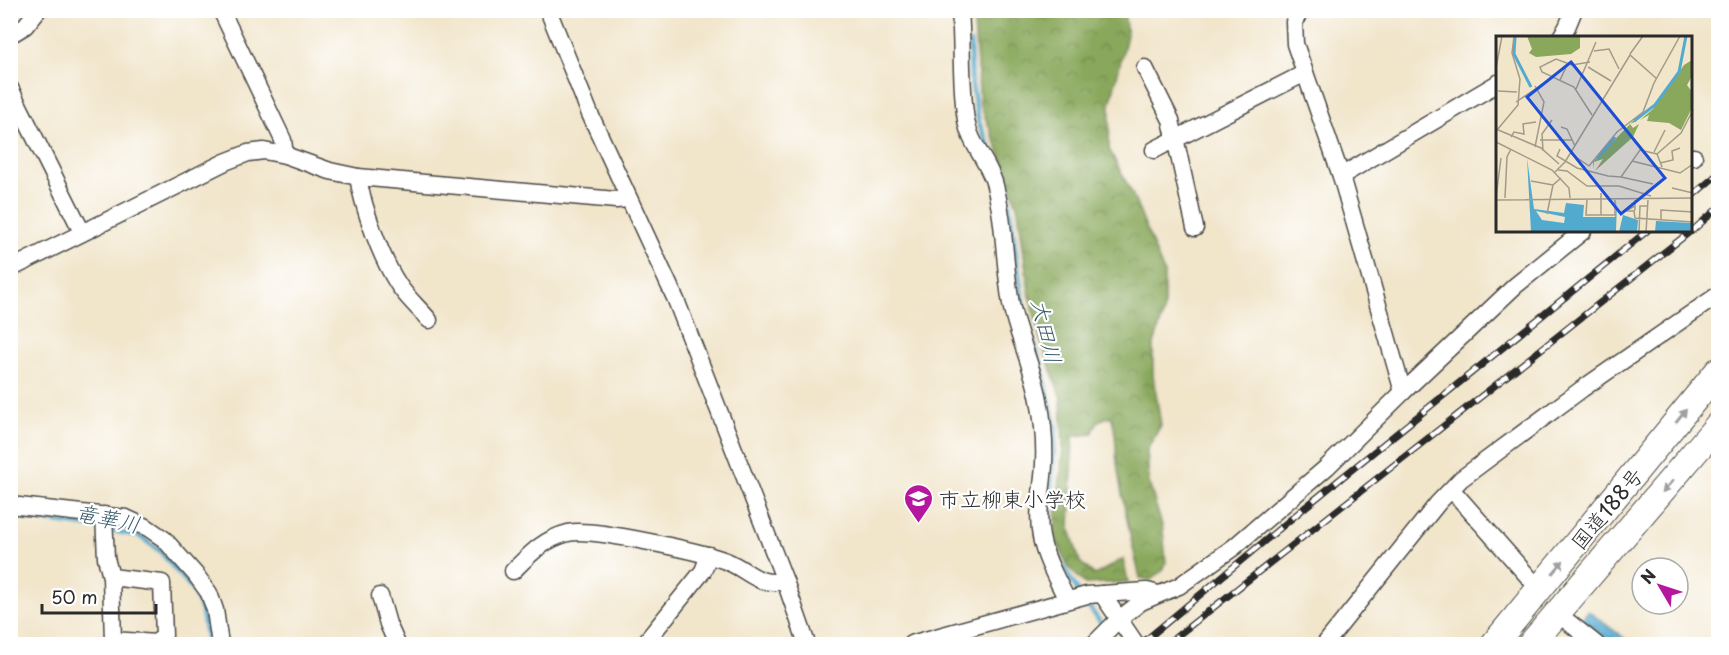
<svg xmlns="http://www.w3.org/2000/svg" width="1729" height="655" viewBox="0 0 1729 655" font-family="'Playpen Sans','Klee One',sans-serif">
	<defs>
		<pattern id="forest-crowns" width="20" height="18" patternUnits="userSpaceOnUse" patternTransform="scale(1.5)"><rect width="20" height="18" fill="#89a85c"/><path d="M2 6a3 3 0 1 1 6 0M12 15a3 3 0 1 1 6 0" fill="none" stroke="#70894c"/></pattern>
		<pattern id="water-ripples" width="26" height="14" patternUnits="userSpaceOnUse" patternTransform="scale(1.5)"><rect width="26" height="14" fill="#52aacf"/><path d="M2 4q2-2 4 0t4 0M15 11q2-2 4 0t4 0" fill="none" stroke="#448ba8"/></pattern>
	</defs>
	<rect width="100%" height="100%" fill="#fff"/>
	<filter id="ink" filterUnits="userSpaceOnUse"><feTurbulence type="fractalNoise" baseFrequency=".0167" numOctaves="2"/><feDisplacementMap in="SourceGraphic" scale="12" xChannelSelector="R" yChannelSelector="G"/><feConvolveMatrix kernelMatrix="1 2 1 2 8 2 1 2 1" color-interpolation-filters="sRGB"/></filter>
	<filter id="wash" filterUnits="userSpaceOnUse"><feTurbulence type="fractalNoise" baseFrequency=".008" numOctaves="4" result="noise"/><feDisplacementMap in="SourceGraphic" scale="24" xChannelSelector="R" yChannelSelector="G"/><feGaussianBlur stdDeviation="1.35" result="paint"/><feColorMatrix in="noise" values="0 0 0 0 0 0 0 0 0 0 0 0 0 0 0 0 0 1.4 0 .05"/><feComposite in="paint" operator="in"/></filter>
	<g filter="url(#wash)">
		<rect width="100%" height="100%" fill="#f1e5ca"/>
		<path fill="url(#forest-crowns)" stroke="#5a6a44" stroke-width="1.5" d="M973 11H1124L1127 35 1110 105 1109 149 1132 193 1164 273V312L1153 347V375L1161 425 1147 450 1149 483 1163 529 1166 563 1163 570 1151 580 1140 578C1131 540 1122 501 1117 463 1115 447 1117 431 1111 416L1098 421 1092 434 1073 436 1070 529 1080 562 1095 575 1123 559 1128 582 1085 584 1069 568 1054 536 1063 448 1061 398 1040 339 1029 292 1018 210 1005 165 980 105Z"/>
		<polygon fill="url(#water-ripples)" stroke="#3e6a7d" stroke-width="1.5" points="1588,611 1632,644 1611,644 1582,619"/>
		<g fill="none" stroke-linecap="round" stroke-linejoin="round">
			<g stroke="#52aacf" stroke-width="4.5">
				<polyline points="970,43 971,80 979,123 1007,188 1024,312 1042,367 1056,429 1048,529"/>
				<polyline points="10,516 100,528"/>
				<polyline points="108,530 139,536 160,551 194,592 203,616 207,644"/>
				<polyline points="1051,546 1079,593"/>
				<polyline points="1084,600 1116,644"/>
			</g>
		</g>
	</g>
	<g filter="url(#ink)">
		<g fill="none" stroke-linecap="round" stroke-linejoin="round">
			<defs>
				<g id="minor">
					<polyline points="221,10 283,140 285,155"/>
					<polyline points="548,10 590,114 676,300 785,581 807,644"/>
					<path d="M960 10C963 47 960 84 966 120 969 142 987 160 994 182 1005 221 1004 264 1011 304 1018 337 1033 367 1039 400 1043 421 1045 443 1044 464 1043 488 1036 513 1041 537 1045 559 1057 579 1067 600"/>
					<polyline points="10,35 25,26 38,10"/>
					<polyline points="1560,38 1567,27 1574,10"/>
					<polyline points="1145,68 1171,120 1195,228"/>
					<polyline points="10,88 82,232"/>
					<polyline points="1154,150 1305,73"/>
					<polyline points="1692,157 1694,157"/>
					<polyline points="1341,176 1498,83"/>
					<path d="M358 177C363 208 381 258 398 284 406 297 419 308 429 320"/>
					<polyline points="10,269 225,162 248,153 264,151 285,155 330,171 358,177 616,200 628,199"/>
					<polyline points="1403,392 1515,286 1583,231"/>
					<polyline points="1452,490 1539,589"/>
					<polyline points="10,505 126,518 148,528 164,539 196,575 209,593 215,610 220,644"/>
					<polyline points="104,515 106,558 111,577 113,640 156,643 164,636 162,583 111,577"/>
					<path d="M513 571C530 554 544 539 568 533 590 527 702 552 726 561 751 571 755 586 785 581"/>
					<polyline points="1102,594 1136,644"/>
					<polyline points="380,596 388,624 397,644"/>
					<polyline points="1557,613 1596,644"/>
					<polyline points="644,644 703,571 709,555"/>
					<polyline points="911,644 1087,595 1147,591 1158,594"/>
					<polyline points="1094,644 1118,620 1141,602 1179,586 1234,547 1327,467 1403,392 1341,176 1295,44 1294,22 1301,10"/>
					<polyline points="1325,644 1438,503 1461,479 1582,389 1718,295"/>
				</g>
				<g id="highway">
					<polyline points="1494,644 1718,371"/>
					<polyline points="1531,644 1718,425"/>
				</g>
			</defs>
			<use href="#minor" stroke="#494743" stroke-width="19"/>
			<use href="#highway" stroke="#494743" stroke-width="28"/>
			<use href="#minor" stroke="#fff" stroke-width="16"/>
			<use href="#highway" stroke="#fff" stroke-width="26"/>
			<defs>
				<g id="rail">
					<polyline points="1692,196 1718,174"/>
					<polyline points="1692,231 1718,208"/>
					<polyline points="1141,644 1303,509 1647,231"/>
					<polyline points="1167,644 1691,231"/>
				</g>
			</defs>
			<use href="#rail" stroke="#2b2b2b" stroke-width="7"/>
			<use href="#rail" stroke="#fff" stroke-width="4.5" stroke-dasharray="14" stroke-linecap="butt"/>
		</g>
		<defs><path id="oneway-solid" d="M-6-.8H1V-3.2L6.5 0L1 3.2V.8H-6Z" transform="scale(1.5)"/></defs>
		<g fill="#a0a0a0">
			<use href="#oneway-solid" transform="translate(1681 416) rotate(-51)"/>
			<use href="#oneway-solid" transform="translate(1668 486) rotate(131)"/>
			<use href="#oneway-solid" transform="translate(1558 567) rotate(-50)"/>
		</g>
	</g>
	<defs>
		<symbol id="school-pin" viewBox="-11 -11 22 30"><path d="M0 17L-7.5 6A9.5 9.5 0 1 1 7.5 6Z" fill="#b5179e" stroke="#fff"/><path d="M0-5L7-2L0 1L-7-2ZM-4 1L0 2.5L4 1V4Q0 6-4 4Z" fill="#fff"/></symbol>
	</defs>
	<g fill-rule="evenodd">
		<use href="#school-pin" x="902" y="482" width="33" height="45"/>
	</g>
	<g text-anchor="middle" dominant-baseline="central" stroke-width="4.5" stroke-linejoin="round" paint-order="stroke">
		<g font-size="21" fill="#2b2b2b" stroke="#fff" text-anchor="start">
			<text x="939" y="498">市立柳東小学校</text>
		</g>
		<g font-size="21" fill="#2b2b2b" stroke="#fff">
			<text transform="translate(1606 508) rotate(-50)">国道188号</text>
		</g>
		<g font-size="22" font-style="italic" fill="#3b5e6d" stroke="#fff">
			<text transform="translate(1048 331) rotate(77)">大田川</text>
			<text transform="translate(108 517) rotate(12)">竜華川</text>
		</g>
	</g>
	<g transform="translate(1496 36)">
		<rect width="196" height="196" fill="#f1e5ca"/>
		<path d="M84 0V12L75 18 40 21 33 17 36 13 31 0ZM196 24V40L191 49 196 56V72L185 94 173 87 151 85 153 79 144 84 157 73 188 29ZM137 85H141L134 88 137 92 143 88 137 101 99 135 107 123 98 126V133L97 126Z" fill="#89a85c"/>
		<path d="M31 122 38 173 68 177 70 167 88 169 87 181H119L121 166 120 196H35ZM40 175 69 181 68 187 46 184ZM127 179 142 184 141 196H123ZM160 185 196 187V196H159Z" fill="#52aacf" fill-rule="evenodd"/>
		<path fill="none" stroke="#52aacf" stroke-width="3" d="M19 1 18 18 35 51M138 85 159 69 183 36 190 0M101 122 119 101"/>
		<path fill="none" stroke="#a29b8a" stroke-width="1.5" d="M98 15 113 13 123 33M134 18 147 0M94 26 76 29 60 23 44 31 46 36 78 51 96 79M92 31 115 45M0 32 6 0M64 44 72 27M39 50 48 66 39 111M80 53 100 6M2 55 21 56M20 66 57 41M65 91 71 93 79 110M0 93 45 112 63 128M1 94 22 69 24 43 16 17 18 0M15 101 18 96 28 98 27 88 40 86M44 104H76M0 106 56 134 73 152 74 162M64 113 61 120 81 132 112 140 125 141 144 114 161 118 166 131M47 115 46 98 56 84M158 116 169 94M74 117 93 130M161 118 185 97 197 74M136 125 184 137 197 128M164 127 177 124 176 115 184 112M93 130 121 96 147 76 158 47 184 0M62 134 71 135 91 150H123L155 160M59 136 69 126 134 19 161 43M125 141 157 148M35 145 57 149M176 152 197 157M105 157V179M0 161 5 122M9 162 11 121 15 113M91 163 90 179H119V164M0 164 197 162M139 170 130 175H138L139 173V164M138 175 139 182 197 186M51 178 57 149 65 142M165 183V174L197 176M143 196 144 170H152M150 196 152 164"/>
		<path fill="#1d4ed8" fill-opacity="0.15" stroke="#1d4ed8" stroke-width="3" d="M75 26 169 142 125 178 31 61Z"/>
		<rect width="196" height="196" fill="none" stroke="#2b2b2b" stroke-width="3"/>
	</g>
	<rect width="1729" height="655" fill="none" stroke="#fff" stroke-width="36"/>
	<g transform="translate(1660 586) rotate(309)"><circle r="28" fill="#ffffff" stroke="#aaaaaa" stroke-width="1.5"/>
	<path d="M0-4.5L10 22L0 15L-10 22Z" fill="#b5179e"/>
	<text y="-9" font-size="16" font-weight="bold" text-anchor="middle" fill="#2b2b2b">N</text>
	</g>
	<path d="M42 604v9h114v-9" fill="none" stroke="#2b2b2b" stroke-width="3"/>
	<text x="51" y="604" font-size="18" fill="#2b2b2b" stroke="#ffffff" stroke-width="4.5" paint-order="stroke">50 m</text>
</svg>
